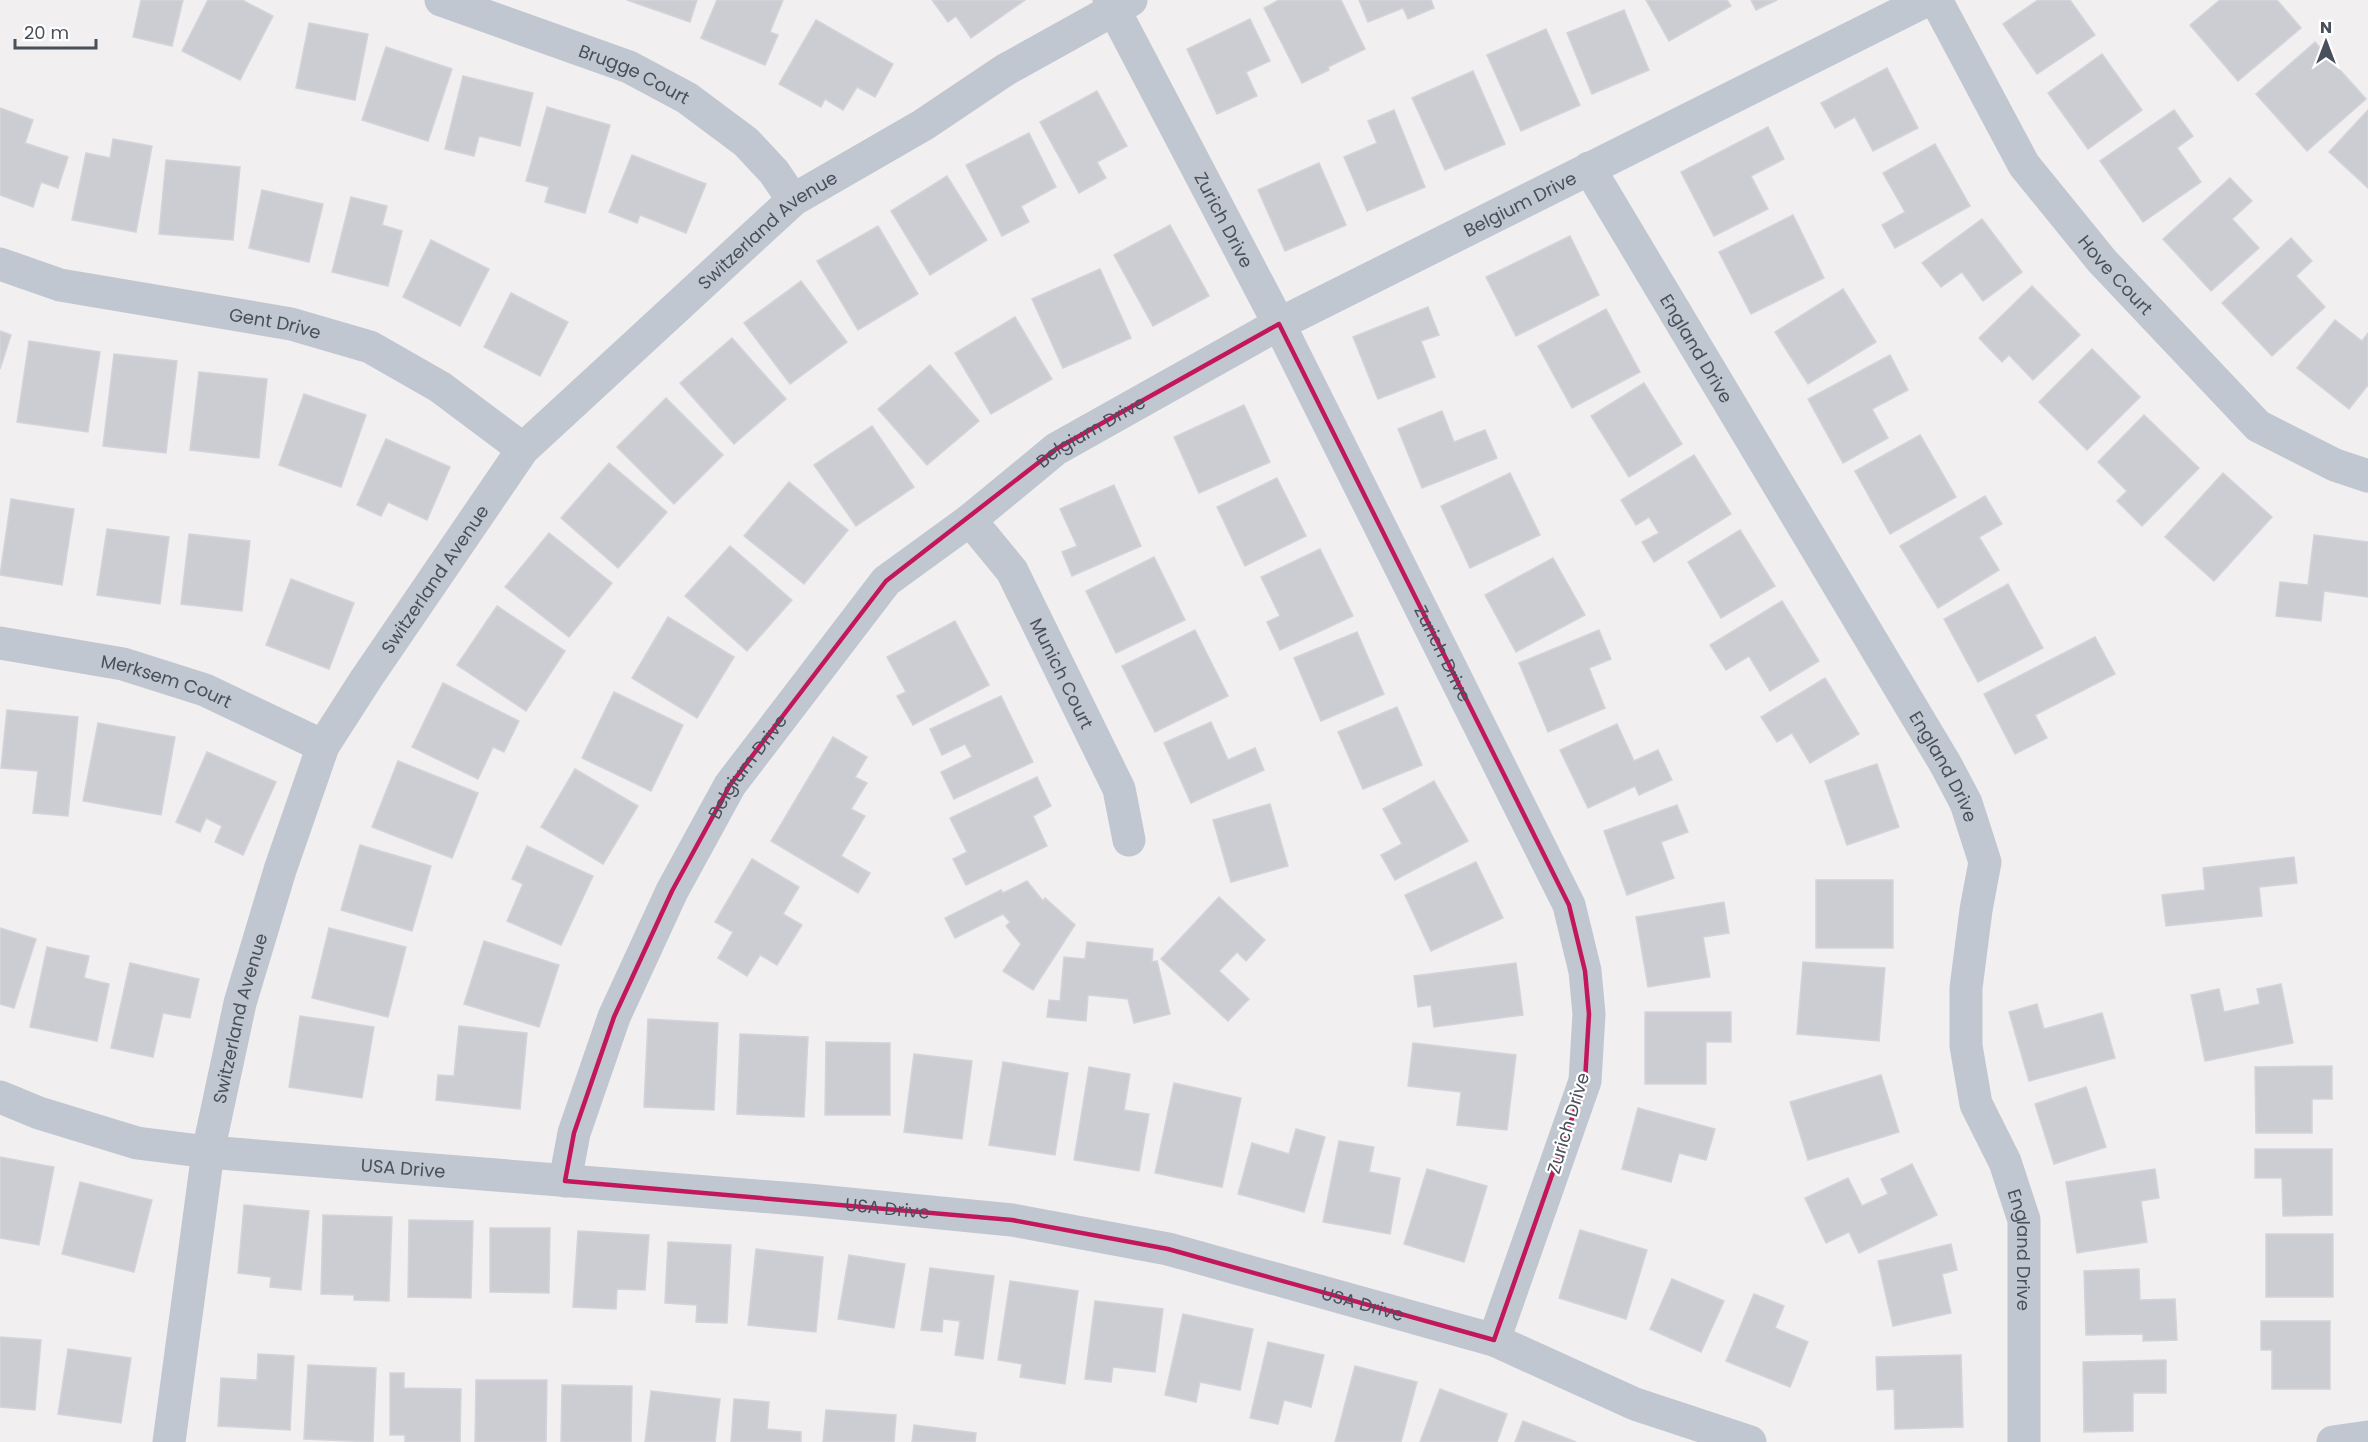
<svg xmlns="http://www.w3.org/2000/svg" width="2368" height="1442" viewBox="0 0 2368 1442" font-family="Poppins,sans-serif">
	<rect width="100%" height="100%" fill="#f1efef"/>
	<g fill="#cccdd3" stroke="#d3d4da" stroke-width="1.5">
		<polygon points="141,0 183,0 172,46 133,37"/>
		<polygon points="208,0 242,0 273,16 240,80 182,51"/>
		<polygon points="627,0 697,0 690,22"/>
		<polygon points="717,0 783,0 770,32 778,35 765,65 701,38"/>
		<polygon points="932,0 1025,0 971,38 956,16 948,22"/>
		<polygon points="1279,0 1341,0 1365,49 1328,67 1329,70 1302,83 1264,8"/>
		<polygon points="1359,0 1431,0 1434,8 1408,19 1403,8 1368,22"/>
		<polygon points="1646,0 1727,0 1731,6 1669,41"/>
		<polygon points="1751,0 1777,0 1756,10"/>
		<polygon points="2038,0 2070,0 2095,35 2037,74 2003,24"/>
		<polygon points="2220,0 2277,0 2301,28 2238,81 2190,25"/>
		<polygon points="1624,10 1649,70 1592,94 1567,33"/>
		<polygon points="1250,19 1270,61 1246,72 1257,96 1217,114 1187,49"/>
		<polygon points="816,20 893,64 875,97 857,87 843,110 825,99 821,107 779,84"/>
		<polygon points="309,23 368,34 355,100 296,88"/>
		<polygon points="1546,29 1580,105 1521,131 1487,55"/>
		<polygon points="2315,42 2366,99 2307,151 2256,94"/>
		<polygon points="386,47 452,69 428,141 362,120"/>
		<polygon points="2102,54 2142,110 2088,149 2048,93"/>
		<polygon points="1887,68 1918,128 1873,151 1855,117 1835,128 1821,103"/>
		<polygon points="1473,71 1505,144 1445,170 1412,98"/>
		<polygon points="463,76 533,93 520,146 479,136 474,156 445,149"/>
		<polygon points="1097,91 1127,146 1097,162 1106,178 1079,193 1040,122"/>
		<polygon points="547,107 610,125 585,213 545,202 549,187 526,181"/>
		<polygon points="0,108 33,120 25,143 68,157 58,188 41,182 33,207 0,195"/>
		<polygon points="1394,110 1425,187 1367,211 1344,157 1377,143 1368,121"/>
		<polygon points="2174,110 2193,136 2177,148 2201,182 2143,222 2100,161"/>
		<polygon points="2368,110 2368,188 2329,152"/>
		<polygon points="1768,127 1784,159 1751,176 1768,209 1714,236 1681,172"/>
		<polygon points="1029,133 1056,187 1021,206 1029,222 1002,236 966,165"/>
		<polygon points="113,139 152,146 136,232 72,220 86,153 110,158"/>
		<polygon points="1935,144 1970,206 1895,248 1882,225 1905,212 1883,173"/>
		<polygon points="632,155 706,184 686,233 640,215 637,223 609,212"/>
		<polygon points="166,160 240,167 233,240 159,234"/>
		<polygon points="1319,163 1346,225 1285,251 1258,190"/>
		<polygon points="947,176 987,240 930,275 891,211"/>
		<polygon points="2230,178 2252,201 2232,219 2259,248 2211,291 2163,239"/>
		<polygon points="262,190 323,204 309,262 249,248"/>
		<polygon points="351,197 387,206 382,225 402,231 388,286 332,272"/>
		<polygon points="1793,215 1824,278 1751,314 1719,252"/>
		<polygon points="1982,219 2022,272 1983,301 1962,272 1941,287 1922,263"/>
		<polygon points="1170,225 1209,296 1153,326 1114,255"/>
		<polygon points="878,226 918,294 858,330 817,261"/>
		<polygon points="1570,236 1599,295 1516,336 1486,277"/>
		<polygon points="2291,238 2312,261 2296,276 2325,307 2272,356 2222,303"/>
		<polygon points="431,240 489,269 460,326 403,297"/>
		<polygon points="1100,269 1131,338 1063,368 1032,299"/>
		<polygon points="801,281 847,342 790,384 744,323"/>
		<polygon points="2032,286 2080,335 2033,380 2009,355 2002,362 1979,338"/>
		<polygon points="1843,289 1876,342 1808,384 1775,332"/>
		<polygon points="511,293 568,322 540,376 484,347"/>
		<polygon points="1428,307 1439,335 1421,341 1435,377 1378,399 1353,337"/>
		<polygon points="1606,309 1640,372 1572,408 1538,346"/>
		<polygon points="1015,317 1052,379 991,414 955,353"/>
		<polygon points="2335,320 2362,341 2368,333 2368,385 2349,409 2297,368"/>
		<polygon points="0,331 11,335 0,369"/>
		<polygon points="732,338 786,399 734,444 680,383"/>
		<polygon points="29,341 100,352 88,432 17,422"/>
		<polygon points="2092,349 2140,397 2087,450 2039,402"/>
		<polygon points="114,354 177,361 166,453 103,446"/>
		<polygon points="1890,355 1908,390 1872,409 1888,438 1843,463 1808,399"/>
		<polygon points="930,365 979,421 927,465 878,409"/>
		<polygon points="199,372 267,379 259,458 190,450"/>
		<polygon points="1644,383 1682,444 1629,477 1591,416"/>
		<polygon points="304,394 366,415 341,487 279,465"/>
		<polygon points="666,398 723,455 674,504 617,447"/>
		<polygon points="1244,405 1270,462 1199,493 1174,437"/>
		<polygon points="1442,411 1454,442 1485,430 1497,458 1422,488 1398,429"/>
		<polygon points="2144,415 2199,468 2142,526 2117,501 2127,491 2098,462"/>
		<polygon points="872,426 914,487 856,526 814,465"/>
		<polygon points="1920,435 1956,497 1890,534 1855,471"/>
		<polygon points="386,439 450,467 427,520 388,502 381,516 357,505"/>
		<polygon points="1694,455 1731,514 1654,562 1642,542 1659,533 1649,517 1636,525 1621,500"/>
		<polygon points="609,463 667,512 618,568 561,518"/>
		<polygon points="1510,473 1540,535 1470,568 1441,506"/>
		<polygon points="2223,473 2272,517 2214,581 2165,537"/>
		<polygon points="1277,478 1306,536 1245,566 1217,507"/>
		<polygon points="789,482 848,530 804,584 744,536"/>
		<polygon points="1114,485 1141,546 1072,576 1062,552 1077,546 1060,509"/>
		<polygon points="1985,496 2002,524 1979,537 1999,570 1938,608 1900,546"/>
		<polygon points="11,499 74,509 62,585 0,575"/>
		<polygon points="107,529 169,537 160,604 97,595"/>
		<polygon points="1740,530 1775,586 1721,618 1688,562"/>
		<polygon points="549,533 612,583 569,637 505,587"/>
		<polygon points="189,534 250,541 242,611 181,604"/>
		<polygon points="2314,535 2368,542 2368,597 2324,591 2321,621 2276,616 2280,582 2308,585"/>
		<polygon points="730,546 792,600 747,651 685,596"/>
		<polygon points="1320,549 1353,616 1280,650 1267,622 1280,616 1261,577"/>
		<polygon points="1154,557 1185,620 1116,653 1086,591"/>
		<polygon points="1553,558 1585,615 1516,652 1485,595"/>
		<polygon points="291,579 354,603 329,669 266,645"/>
		<polygon points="2008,584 2043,648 1978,682 1944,619"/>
		<polygon points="1782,601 1819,661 1770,691 1749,656 1726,670 1710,645"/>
		<polygon points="497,606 565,651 526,711 457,665"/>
		<polygon points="668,617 734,657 697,718 632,678"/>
		<polygon points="955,621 989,685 913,725 897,696 906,692 887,657"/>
		<polygon points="1195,630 1228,696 1155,732 1122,666"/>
		<polygon points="1599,630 1611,659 1589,668 1605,708 1548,732 1519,663"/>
		<polygon points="1357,632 1384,694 1321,721 1294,658"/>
		<polygon points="2095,637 2115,674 2035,715 2047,738 2015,754 1984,694"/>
		<polygon points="1825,678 1859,734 1810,763 1792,733 1777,742 1761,717"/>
		<polygon points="443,683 519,721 504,752 493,747 478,779 412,747"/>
		<polygon points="614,692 683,725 651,791 582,758"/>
		<polygon points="1001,696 1033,762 954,799 941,772 972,757 965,744 942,755 930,729"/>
		<polygon points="1397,707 1422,765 1363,789 1338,732"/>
		<polygon points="7,710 78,717 68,816 33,813 38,771 1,768"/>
		<polygon points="1211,722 1228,760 1255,748 1264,770 1191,803 1164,743"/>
		<polygon points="98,723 175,737 161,815 83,801"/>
		<polygon points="1617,724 1634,761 1658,750 1672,780 1639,795 1635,786 1588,808 1560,750"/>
		<polygon points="833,737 867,757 855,777 867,783 851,809 865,816 841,856 870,873 858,893 771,841"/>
		<polygon points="207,752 276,782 243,855 215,842 222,826 206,818 200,832 176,822"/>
		<polygon points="398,761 478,793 452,858 372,827"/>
		<polygon points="1877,764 1899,827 1847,845 1825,781"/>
		<polygon points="575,769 638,806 603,864 541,827"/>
		<polygon points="1037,777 1051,806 1033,816 1047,846 966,885 953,859 967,852 950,818"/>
		<polygon points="1434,781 1468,841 1395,880 1381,855 1402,844 1383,809"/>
		<polygon points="1270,804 1288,866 1231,882 1213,820"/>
		<polygon points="1677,805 1688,832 1661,842 1674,878 1627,895 1604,831"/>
		<polygon points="360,845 431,866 412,931 341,910"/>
		<polygon points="527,846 593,876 561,945 507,921 523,884 512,879"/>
		<polygon points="2294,857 2297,883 2259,887 2262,916 2166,926 2162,895 2205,890 2203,868"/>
		<polygon points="752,859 799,887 783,914 802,925 777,965 760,955 747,976 718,958 733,932 715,922"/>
		<polygon points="1476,862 1503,918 1431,951 1405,895"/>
		<rect x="1816" y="880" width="77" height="68"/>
		<polygon points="1027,881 1043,901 1045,898 1075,925 1033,990 1003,971 1021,944 1006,926 1010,922 1003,914 955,938 945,918 1001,890 1003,893"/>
		<polygon points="1219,897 1265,940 1246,961 1237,952 1219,971 1249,999 1228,1021 1161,959"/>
		<polygon points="1724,902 1729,933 1703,937 1710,977 1648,987 1636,917"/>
		<polygon points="0,928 36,939 14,1008 0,1004"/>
		<polygon points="329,928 406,947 388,1017 312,998"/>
		<polygon points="484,941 559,965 539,1027 464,1004"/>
		<polygon points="1087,942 1153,949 1152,962 1157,961 1170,1014 1134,1023 1128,999 1088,995 1086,1021 1047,1017 1049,1000 1060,1001 1064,957 1085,959"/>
		<polygon points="47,947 89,956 84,978 109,984 97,1041 30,1027"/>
		<polygon points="1803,962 1885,968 1879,1041 1797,1034"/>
		<polygon points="130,963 199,979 190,1018 163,1013 153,1057 111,1048"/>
		<polygon points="1516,963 1523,1015 1434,1027 1431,1005 1418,1007 1414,976"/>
		<polygon points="2281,984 2293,1043 2205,1061 2191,995 2219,989 2224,1012 2260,1004 2257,989"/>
		<polygon points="2037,1004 2044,1029 2102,1013 2115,1058 2029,1081 2009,1012"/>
		<polygon points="1645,1012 1731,1012 1731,1042 1706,1042 1706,1084 1645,1084"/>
		<polygon points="300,1016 374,1027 362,1098 289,1087"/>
		<polygon points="648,1019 718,1023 714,1110 644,1107"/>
		<polygon points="459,1026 527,1033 520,1109 436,1100 438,1075 454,1076"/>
		<polygon points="740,1034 808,1037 804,1117 737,1114"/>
		<polygon points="826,1042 890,1043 890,1115 825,1115"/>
		<polygon points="1413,1043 1516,1055 1507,1130 1457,1125 1461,1092 1408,1086"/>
		<polygon points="914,1054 972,1061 962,1139 904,1132"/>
		<polygon points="1003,1062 1068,1073 1055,1155 989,1145"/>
		<polygon points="2332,1066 2332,1099 2312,1099 2312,1133 2256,1133 2255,1067"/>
		<polygon points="1089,1067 1130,1074 1124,1110 1149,1114 1139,1171 1074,1160"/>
		<polygon points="1881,1075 1899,1132 1808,1160 1790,1102"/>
		<polygon points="1174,1083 1241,1098 1222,1187 1155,1173"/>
		<polygon points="2086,1087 2106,1147 2054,1164 2035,1104"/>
		<polygon points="1638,1108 1715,1129 1706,1160 1679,1153 1671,1182 1622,1169"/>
		<polygon points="1296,1129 1325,1137 1304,1212 1238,1194 1252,1143 1289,1154"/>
		<polygon points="1339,1141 1374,1147 1369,1172 1400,1178 1390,1234 1323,1222"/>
		<polygon points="2255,1149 2332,1149 2332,1215 2283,1216 2282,1178 2255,1178"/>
		<polygon points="0,1157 54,1167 39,1245 0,1238"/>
		<polygon points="1912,1164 1937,1215 1859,1253 1849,1232 1826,1243 1805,1198 1848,1178 1862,1206 1888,1194 1881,1179"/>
		<polygon points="1427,1169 1487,1186 1464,1262 1404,1244"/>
		<polygon points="2155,1169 2159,1198 2141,1201 2147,1242 2077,1253 2066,1182"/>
		<polygon points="80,1182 152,1200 134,1272 62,1254"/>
		<polygon points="244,1205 309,1211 301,1290 270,1287 271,1277 238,1273"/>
		<polygon points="323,1215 392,1217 389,1301 354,1300 354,1295 321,1294"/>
		<polygon points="409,1220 473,1221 471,1298 408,1297"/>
		<polygon points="490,1228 550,1228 549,1293 490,1292"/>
		<polygon points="1580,1230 1647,1250 1626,1319 1559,1298"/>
		<polygon points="578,1231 649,1235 645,1290 617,1289 616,1309 573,1307"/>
		<rect x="2266" y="1234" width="67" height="63"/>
		<polygon points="668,1242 731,1245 727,1323 696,1322 697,1305 665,1303"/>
		<polygon points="1951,1244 1957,1270 1942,1274 1951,1313 1893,1326 1878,1261"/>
		<polygon points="756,1249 823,1257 816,1332 748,1325"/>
		<polygon points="849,1255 905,1264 894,1328 838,1319"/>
		<polygon points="930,1268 994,1276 983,1359 955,1355 960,1321 943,1319 942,1332 921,1330"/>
		<polygon points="2139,1269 2140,1300 2175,1299 2177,1340 2143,1341 2143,1334 2086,1335 2084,1271"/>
		<polygon points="1672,1279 1724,1301 1701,1352 1650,1329"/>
		<polygon points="1010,1281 1078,1291 1065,1384 1020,1377 1022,1364 998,1360"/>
		<polygon points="1754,1294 1784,1306 1775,1328 1808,1342 1790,1387 1726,1361"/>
		<polygon points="1095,1301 1163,1309 1155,1372 1113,1367 1111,1382 1085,1379"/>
		<polygon points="1183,1314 1253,1329 1240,1390 1200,1382 1196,1402 1165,1395"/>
		<polygon points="2261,1321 2330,1321 2330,1389 2272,1389 2272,1350 2261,1350"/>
		<polygon points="0,1337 41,1340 35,1410 0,1407"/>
		<polygon points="1268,1342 1324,1355 1311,1407 1284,1400 1278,1424 1250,1418"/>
		<polygon points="68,1349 131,1358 121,1423 58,1414"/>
		<polygon points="258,1354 294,1356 290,1430 218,1426 221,1378 257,1380"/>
		<polygon points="1961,1355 1963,1427 1895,1429 1894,1389 1877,1390 1876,1357"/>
		<polygon points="2166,1360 2166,1393 2133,1393 2133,1431 2084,1432 2083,1362"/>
		<polygon points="308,1365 376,1368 373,1442 304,1439"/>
		<polygon points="1355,1366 1417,1382 1401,1442 1335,1442"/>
		<polygon points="390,1373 404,1373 404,1388 461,1389 460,1442 405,1442 405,1435 390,1435"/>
		<polygon points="476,1380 547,1380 546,1442 475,1442"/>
		<polygon points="562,1385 632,1386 631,1442 561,1442"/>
		<polygon points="1440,1389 1507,1414 1497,1442 1420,1442"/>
		<polygon points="651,1391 720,1399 715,1442 645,1442"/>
		<polygon points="734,1399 769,1402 767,1429 801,1432 801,1442 731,1442"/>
		<polygon points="826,1410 896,1415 894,1442 823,1442"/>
		<polygon points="1523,1421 1576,1442 1515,1442"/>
		<polygon points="914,1425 976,1433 975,1442 912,1442"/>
	</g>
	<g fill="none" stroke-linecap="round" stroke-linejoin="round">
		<g stroke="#c0c7d0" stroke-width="33">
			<path id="s1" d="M441 0 629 67 687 98 746 142 774 172 793 200"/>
			<path id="s2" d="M1109 0 1279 324 1569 905 1585 971 1589 1014 1585 1081 1494 1340"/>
			<path id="s3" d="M1936 0 2024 165 2102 261 2258 426 2335 465 2368 476"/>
			<path id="s4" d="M1589 168 1946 765 1966 803 1985 862 1976 910 1966 988V1046L1976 1104 2005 1162 2024 1220V1442"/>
			<path id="s5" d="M0 264 60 285 291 324 370 347 440 387 523 449"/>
			<path id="s6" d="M970 520 1012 571 1119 789 1129 840"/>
			<path id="s7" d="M0 643 123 664 205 690 323 746"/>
			<path id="s8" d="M0 1097 39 1113 137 1143 208 1152 808 1200 1012 1220 1168 1249 1494 1340 1635 1404 1750 1442"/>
			<path id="s9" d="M565 1181 574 1133 614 1017 672 891 730 785 886 581 970 520 1056 449 1279 324 1927 0"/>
			<path id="s10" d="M169 1442 208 1152 240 1003 280 870 323 746 366 679 523 449 793 200 923 125 1005 70 1131 0"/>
			<polyline points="2333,1442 2368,1437"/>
		</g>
	</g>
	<path fill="none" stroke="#c2185b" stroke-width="4.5" stroke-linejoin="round" d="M1279 324 1569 905 1585 971 1589 1014 1585 1081 1494 1340 1168 1249 1012 1220 565 1181 574 1133 614 1017 672 891 730 785 886 581 1056 449Z"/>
	<g text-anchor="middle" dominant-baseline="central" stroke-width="4.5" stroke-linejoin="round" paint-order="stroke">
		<g font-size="18" fill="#48505b" stroke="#fff">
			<text stroke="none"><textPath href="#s1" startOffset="207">Brugge Court</textPath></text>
			<text stroke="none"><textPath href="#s9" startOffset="1428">Belgium Drive</textPath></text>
			<text stroke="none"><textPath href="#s2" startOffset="248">Zurich Drive</textPath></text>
			<text stroke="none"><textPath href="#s10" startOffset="1402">Switzerland Avenue</textPath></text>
			<text stroke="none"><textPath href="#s3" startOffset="330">Hove Court</textPath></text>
			<text stroke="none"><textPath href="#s5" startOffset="282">Gent Drive</textPath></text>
			<text stroke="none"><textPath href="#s4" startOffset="210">England Drive</textPath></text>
			<text stroke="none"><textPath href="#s9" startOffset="942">Belgium Drive</textPath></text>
			<text stroke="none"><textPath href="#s10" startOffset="916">Switzerland Avenue</textPath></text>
			<text stroke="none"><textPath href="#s2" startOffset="734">Zurich Drive</textPath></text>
			<text stroke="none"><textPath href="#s6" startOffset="180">Munich Court</textPath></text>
			<text stroke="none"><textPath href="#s7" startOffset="171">Merksem Court</textPath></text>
			<text stroke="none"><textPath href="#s9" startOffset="456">Belgium Drive</textPath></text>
			<text stroke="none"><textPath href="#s4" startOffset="696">England Drive</textPath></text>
			<text stroke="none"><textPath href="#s10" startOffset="430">Switzerland Avenue</textPath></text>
			<text transform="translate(1568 1123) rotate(-73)">Zurich Drive</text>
			<text stroke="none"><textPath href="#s8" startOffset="412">USA Drive</textPath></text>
			<text stroke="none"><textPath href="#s8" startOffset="898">USA Drive</textPath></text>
			<text stroke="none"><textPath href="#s4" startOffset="1200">England Drive</textPath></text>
			<text stroke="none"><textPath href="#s8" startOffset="1384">USA Drive</textPath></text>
		</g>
	</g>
	<g transform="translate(2326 42)" stroke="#ffffff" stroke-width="4.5" paint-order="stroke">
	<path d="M0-4.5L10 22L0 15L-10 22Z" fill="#48505b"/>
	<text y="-9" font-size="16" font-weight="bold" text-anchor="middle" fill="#48505b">N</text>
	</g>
	<path d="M15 39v9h81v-9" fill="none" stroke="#48505b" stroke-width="3"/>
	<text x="24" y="39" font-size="18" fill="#48505b" stroke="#ffffff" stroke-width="4.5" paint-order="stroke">20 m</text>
</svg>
